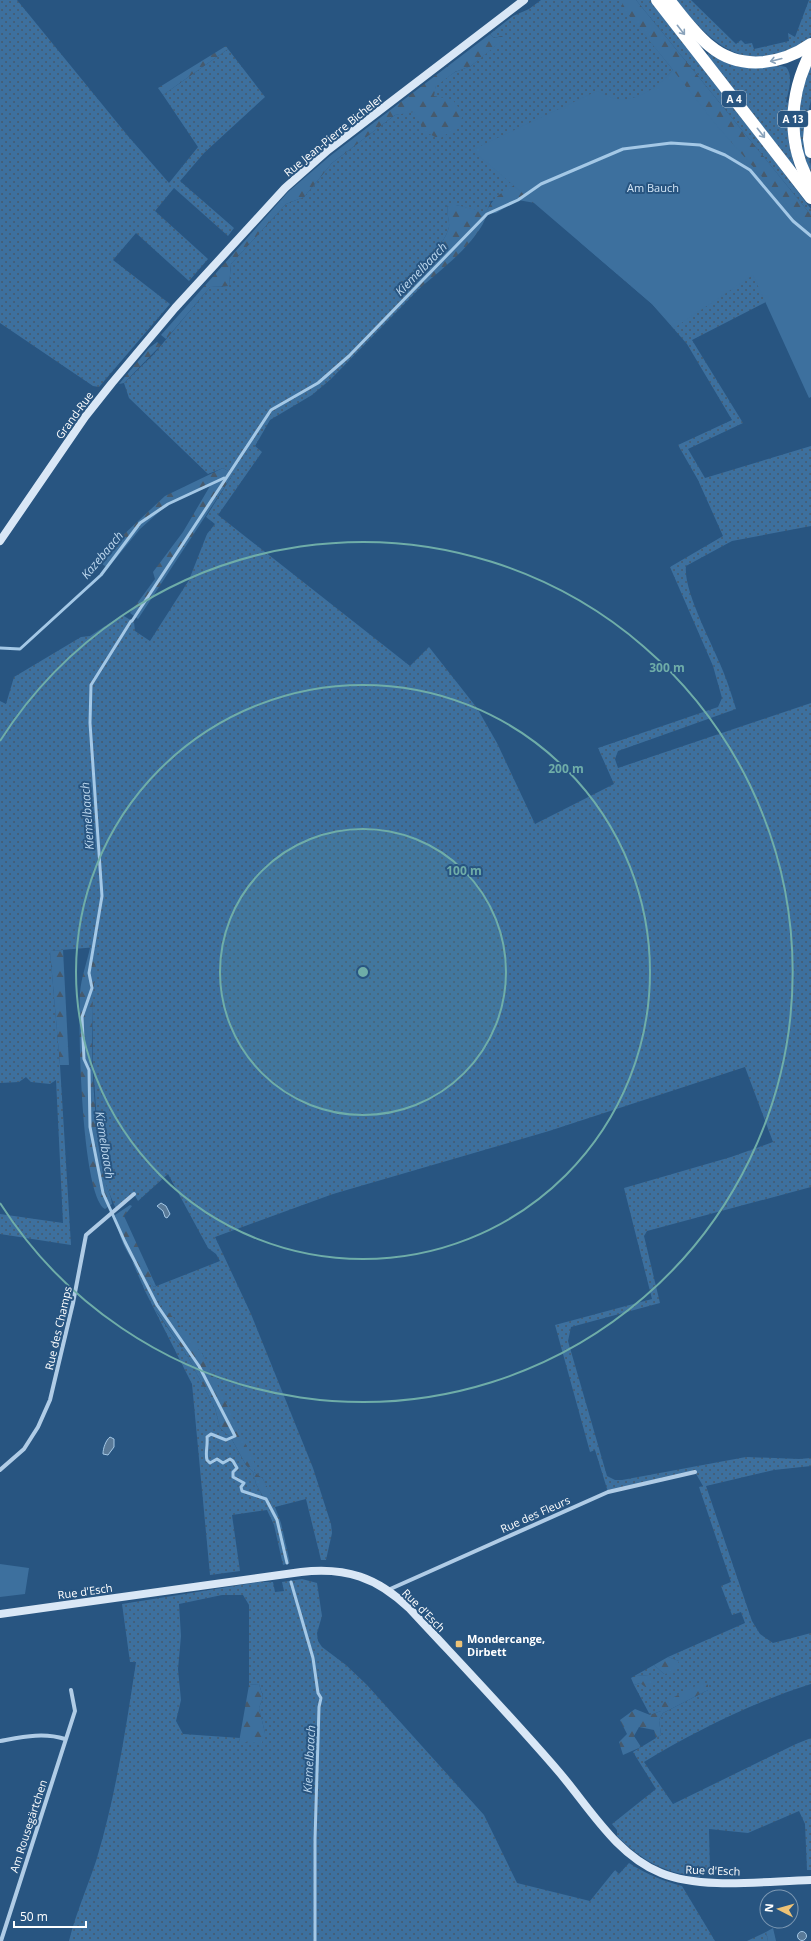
<svg xmlns="http://www.w3.org/2000/svg" width="811" height="1941" viewBox="0 0 811 1941" font-family="'Open Sans',sans-serif">
	<defs>
		<pattern id="grass-dots" width="8" height="8" patternUnits="userSpaceOnUse"><rect width="8" height="8" fill="#3d709e"/><path d="M2 2h.1M6 6h.1" fill="none" stroke="#465a6d" stroke-width="1.8" stroke-linecap="round"/></pattern>
		<pattern id="forest-firs" width="22" height="20" patternUnits="userSpaceOnUse"><rect width="22" height="20" fill="#3d709e"/><path d="M5 1l3.5 6h-7zM16 11l3.5 6h-7z" fill="#465a6d"/></pattern>
	</defs>
	<rect width="100%" height="100%" fill="#285581"/>
	<g fill="url(#grass-dots)" fill-rule="evenodd">
		<polygon points="0,0 17,0 128,136 169,183 198,147 163,95 228,49 265,97 204,153 180,181 234,228 228,236 174,188 155,211 208,259 189,281 136,233 113,260 170,304 99,387 93,386 0,323"/>
		<path d="M541 0H623V7L673 70 666 78 717 126 811 232 770 300 692 340 743 423 688 449 705 478 811 446V526L732 541 686 566C683 591 713 645 723 671 728 683 732 696 736 709L618 751 615 759 618 768 811 703V1187L647 1231 644 1236 660 1303 571 1327 568 1341 607 1476 615 1480H622L746 1457 799 1459 811 1458V1466L774 1470 706 1486 752 1621 760 1634 773 1643 811 1633V1684C754 1702 695 1731 644 1762L673 1804 796 1744 811 1738V1870H807L805 1824 799 1811 748 1833 709 1829 710 1870 701 1873 700 1877C664 1873 643 1861 617 1836V1830L612 1824 656 1789 633 1752 661 1735 659 1720 663 1713 708 1690V1685L661 1711 650 1715 634 1685 640 1683 649 1676 636 1675 654 1665 664 1674 679 1661 668 1657 745 1623 741 1612 732 1615 721 1586 731 1582 699 1487 703 1486 695 1472 608 1492 595 1450 590 1452 555 1325 652 1299 624 1188 731 1157 773 1142 745 1067 549 1131 333 1194 215 1237 251 1314 313 1468 331 1524 332 1533 326 1560H321L306 1499 275 1507 281 1523 290 1563 283 1565 274 1525 267 1510 232 1515 240 1571 210 1575 192 1384 145 1291 132 1261 154 1287 220 1261 216 1254 208 1248 168 1174 138 1201 134 1194 116 1209 105 1183 98 1140 93 1063 92 988 97 947 50 951 60 1065 71 1245 0 1234V1214L63 1223 56 1080 50 1084 31 1082 26 1077 19 1082 0 1083V701L6 704 14 677 81 637 90 636 122 615 134 622 135 631 150 641 189 580 207 534 215 524 206 517 233 474 223 468 208 474 129 398 124 383 153 355 210 287 229 286 231 264 286 204 304 197 332 163 395 115 414 111 425 131 436 85 455 72 471 66 503 39 502 36 494 38 490 34 513 16 529 9ZM548 196 581 243 652 304 687 344 732 420 678 445 698 480 723 536 670 567 713 666 722 698 718 707 598 748 614 784 535 824 497 743 477 708 429 647 410 666 218 515 262 452 255 446 270 420 312 395 331 379 420 288 411 285 409 275C423 261 444 247 449 227 450 222 446 213 448 205H456L486 213 491 201ZM155 1310 203 1355 254 1472 263 1479 272 1499 266 1502 256 1484 253 1472 246 1465 231 1438 220 1428 215 1408 188 1357Z"/>
		<polygon points="636,0 653,0 811,209 811,215"/>
		<path d="M676 0H691L736 44 741 40 745 44 752 43 754 49 789 41 788 33 795 37 809 0H811V36C804 45 793 49 782 52 734 70 703 33 676 0Z"/>
		<path d="M711 51 786 67C794 76 788 92 786 102L788 103V139L794 165 793 167 706 56Z"/>
		<path d="M811 62V100L806 123 805 138 811 166V178C807 165 802 152 799 139 794 112 802 87 811 62Z"/>
		<path d="M302 1579 317 1583 322 1616 317 1633 318 1641 322 1647 346 1665 367 1685 484 1815 517 1883 590 1901 615 1870 619 1874 629 1863C646 1874 663 1881 682 1886L715 1941H69C76 1912 88 1886 97 1858 116 1794 126 1728 136 1662H130L122 1604 259 1582H273L275 1592 284 1591 282 1582ZM222 1595H243L249 1605V1685L259 1684 263 1697 259 1708 265 1733 239 1742 240 1738 183 1734 176 1721 181 1700 178 1669 181 1636 179 1604Z"/>
		<polygon points="766,1932 768,1941 747,1941"/>
	</g>
	<g fill="url(#forest-firs)">
		<polygon points="623,0 636,0 811,215 811,232 672,88 666,78 673,70 622,7"/>
		<polygon points="490,34 494,38 502,36 504,39 471,66 455,72 436,86 434,96 453,100 463,114 459,126 439,139 424,131 414,112 395,115 332,163 304,197 286,204 231,264 229,286 210,287 166,339 161,335 288,192 330,156"/>
		<polygon points="226,46 228,49 163,95 158,88"/>
		<path d="M540 174 535 203 518 200 496 213 487 214C479 241 442 269 420 288L411 285 409 275C423 261 444 247 449 227 450 222 446 213 448 205H456L486 212C497 189 518 184 540 174Z"/>
		<polygon points="157,342 161,345 124,383 119,384 149,348"/>
		<polygon points="223,468 233,474 138,619 130,613 155,579 153,572 183,532 210,486 168,504 140,529 108,568 102,564 121,537 165,496"/>
		<path d="M98 947C89 1010 91 1075 98 1139 99 1153 102 1167 105 1181 107 1189 111 1195 112 1204L105 1209C81 1196 78 1023 80 993 81 978 87 962 90 948Z"/>
		<polygon points="63,950 69,1065 60,1065 50,951"/>
		<path d="M130 1205 132 1206 124 1216 156 1286 154 1287C132 1261 121 1249 115 1215Z"/>
		<polygon points="163,1305 203,1355 255,1464 254,1472 263,1479 273,1499 266,1502 256,1484 253,1472 246,1465 231,1438 220,1428 215,1408 188,1357 155,1309"/>
		<polygon points="668,1657 679,1661 675,1672 664,1674 654,1665"/>
		<polygon points="636,1675 649,1676 653,1682 649,1690 640,1683 634,1685 631,1678"/>
		<polygon points="704,1682 708,1685 708,1690 663,1713 659,1720 661,1735 656,1738 654,1730 639,1727 634,1736 641,1747 623,1755 619,1742 627,1734 620,1720 635,1709 650,1715 661,1711 662,1703"/>
		<polygon points="259,1684 263,1697 259,1708 265,1733 262,1743 239,1742 249,1685"/>
		<polygon points="773,1928 776,1941 768,1941 766,1932"/>
	</g>
	<g fill="#3d709e">
		<path d="M673 70 717 126 811 232V397L809 398 753 275 674 328 652 304 472 150 597 91C603 94 611 98 617 99 639 102 660 85 673 70Z"/>
		<polygon points="0,1564 29,1568 25,1594 0,1597"/>
	</g>
	<g fill="#5a7a98" stroke="#a4c8e6">
		<polygon points="161,1203 166,1206 170,1214 167,1218 165,1217 163,1211 157,1206"/>
		<path d="M110 1437 114 1439V1447L108 1455 103 1454C103 1448 106 1440 110 1437Z"/>
		<circle cx="802" cy="1936" r="4.5"/>
	</g>
	<g fill="none" stroke-linecap="round" stroke-linejoin="round">
		<g stroke="#a4c8e6" stroke-width="3">
			<path d="M131 621 91 685 90 723 102 896 89 973 92 988 82 1017 84 1059 89 1070 90 1127 103 1193 125 1242 157 1305 199 1366 235 1436 226 1440 211 1434 207 1437C208 1446 205 1452 207 1460L210 1463 217 1459 223 1463 230 1459 233 1461 237 1468 233 1472V1477L244 1483 241 1487 242 1491 266 1499 277 1520 287 1563"/>
			<polyline points="132,621 271,410 318,383 349,356 487,214 518,200 541,184 623,149 671,143 700,145 725,155 750,170 793,221 811,236"/>
			<polyline points="0,648 20,649 101,575 140,523 168,504 224,478"/>
			<polyline points="291,1582 313,1658 318,1693 321,1698 319,1707 315,1839 315,1941"/>
		</g>
		<g stroke="#b0cce6" stroke-width="4">
			<polyline points="0,1470 24,1449 38,1427 50,1400 73,1303 86,1235 134,1194"/>
			<polyline points="388,1590 608,1492 695,1472"/>
			<path d="M0 1741C22 1737 43 1732 65 1739"/>
			<polyline points="1,1941 75,1711 71,1690"/>
		</g>
		<g stroke="#d9e7f6" stroke-width="8">
			<polyline points="0,541 85,417 112,383 175,308 285,188 328,150 524,0"/>
			<path d="M0 1614 301 1572C346 1567 377 1577 410 1609 460 1663 511 1716 559 1772 589 1807 616 1855 661 1873 702 1890 766 1881 811 1880"/>
		</g>
		<g stroke="#fff" stroke-width="12">
			<polyline points="657,0 811,198"/>
			<path d="M669 0C682 16 694 33 710 46 740 71 781 65 811 44"/>
			<path d="M811 52C789 94 786 144 811 185"/>
			<polyline points="811,116 809,139 811,152"/>
		</g>
	</g>
	<defs><path id="oneway-shaft" d="M-6 0H5M1.5-3L5.5 0L1.5 3" fill="none" stroke-width="1.6" stroke-linecap="round" stroke-linejoin="round"/></defs>
	<g stroke="#89a2ba">
		<use href="#oneway-shaft" transform="translate(681 30) rotate(52)"/>
		<use href="#oneway-shaft" transform="translate(776 60) rotate(166)"/>
		<use href="#oneway-shaft" transform="translate(761 133) rotate(52)"/>
	</g>
	<circle cx="363" cy="972" r="143" fill="#6fada8" fill-opacity=".12"/>
	<g fill="none" stroke="#6fada8" stroke-width="2">
		<circle cx="363" cy="972" r="143"/>
		<circle cx="363" cy="972" r="287"/>
		<path d="M0 741A430 430 0 1 1 0 1203"/>
	</g>
	<rect fill="#edc276" stroke="#285581" stroke-width="1.5" x="455" y="1640" width="8" height="8" rx="2"/>
	<g text-anchor="middle" dominant-baseline="central" stroke-width="4" stroke-linejoin="round" paint-order="stroke">
		<g fill="#285581" stroke="#beccd9" stroke-width="1">
			<rect x="722" y="91" width="24" height="16" rx="3"/>
			<rect x="778" y="111" width="30" height="16" rx="3"/>
		</g>
		<g font-size="10" font-weight="bold" fill="#fff">
			<text x="734" y="99">A 4</text>
			<text x="793" y="119">A 13</text>
		</g>
		<g font-size="11" fill="#fff" stroke="#285581">
			<text transform="translate(333 135) rotate(-39)">Rue Jean-Pierre Bicheler</text>
			<text transform="translate(74 415) rotate(-54)">Grand-Rue</text>
			<text transform="translate(58 1328) rotate(-77)">Rue des Champs</text>
			<text transform="translate(535 1514) rotate(-24)">Rue des Fleurs</text>
			<text transform="translate(85 1591) rotate(-8)">Rue d'Esch</text>
			<text transform="translate(424 1610) rotate(45)">Rue d'Esch</text>
			<text transform="translate(28 1826) rotate(-72)">Am Rousegärtchen</text>
			<text transform="translate(713 1870) rotate(2)">Rue d'Esch</text>
		</g>
		<g font-size="11" fill="#d3e5f5" stroke="#285581">
			<text x="653" y="187">Am Bauch</text>
		</g>
		<g font-size="11" font-weight="bold" fill="#fff" stroke="#285581" text-anchor="start">
			<text x="467" y="1638">Mondercange,<tspan x="467" dy="13">Dirbett</tspan></text>
		</g>
		<g font-size="12" font-style="italic" fill="#bbd6ed" stroke="#285581">
			<text transform="translate(421 269) rotate(-46)">Kiemelbaach</text>
			<text transform="translate(102 555) rotate(-50)">Kazebaach</text>
			<text transform="translate(87 816) rotate(-94)">Kiemelbaach</text>
			<text transform="translate(105 1145) rotate(81)">Kiemelbaach</text>
			<text transform="translate(309 1759) rotate(-87)">Kiemelbaach</text>
		</g>
	</g>
	<circle cx="363" cy="972" r="6" fill="#6fada8" stroke="#285581" stroke-width="2"/>
	<g font-size="12" text-anchor="middle" font-weight="bold" fill="#6fada8" stroke="#285581" stroke-width="4" stroke-linejoin="round" paint-order="stroke">
		<text x="667" y="672">300 m</text>
		<text x="566" y="773">200 m</text>
		<text x="464" y="875">100 m</text>
	</g>
	<g transform="translate(779 1909) rotate(276)"><circle r="19" fill="#285581" stroke="#7e99b3"/>
	<path d="M0-3L7 15L0 10L-7 15Z" fill="#edc276"/>
	<text y="-6" font-size="11" font-weight="bold" text-anchor="middle" fill="#ffffff">N</text>
	</g>
	<path d="M14 1921v6h72v-6" fill="none" stroke="#ffffff" stroke-width="2"/>
	<text x="20" y="1921" font-size="12" fill="#ffffff" stroke="#285581" stroke-width="3" paint-order="stroke">50 m</text>
</svg>
